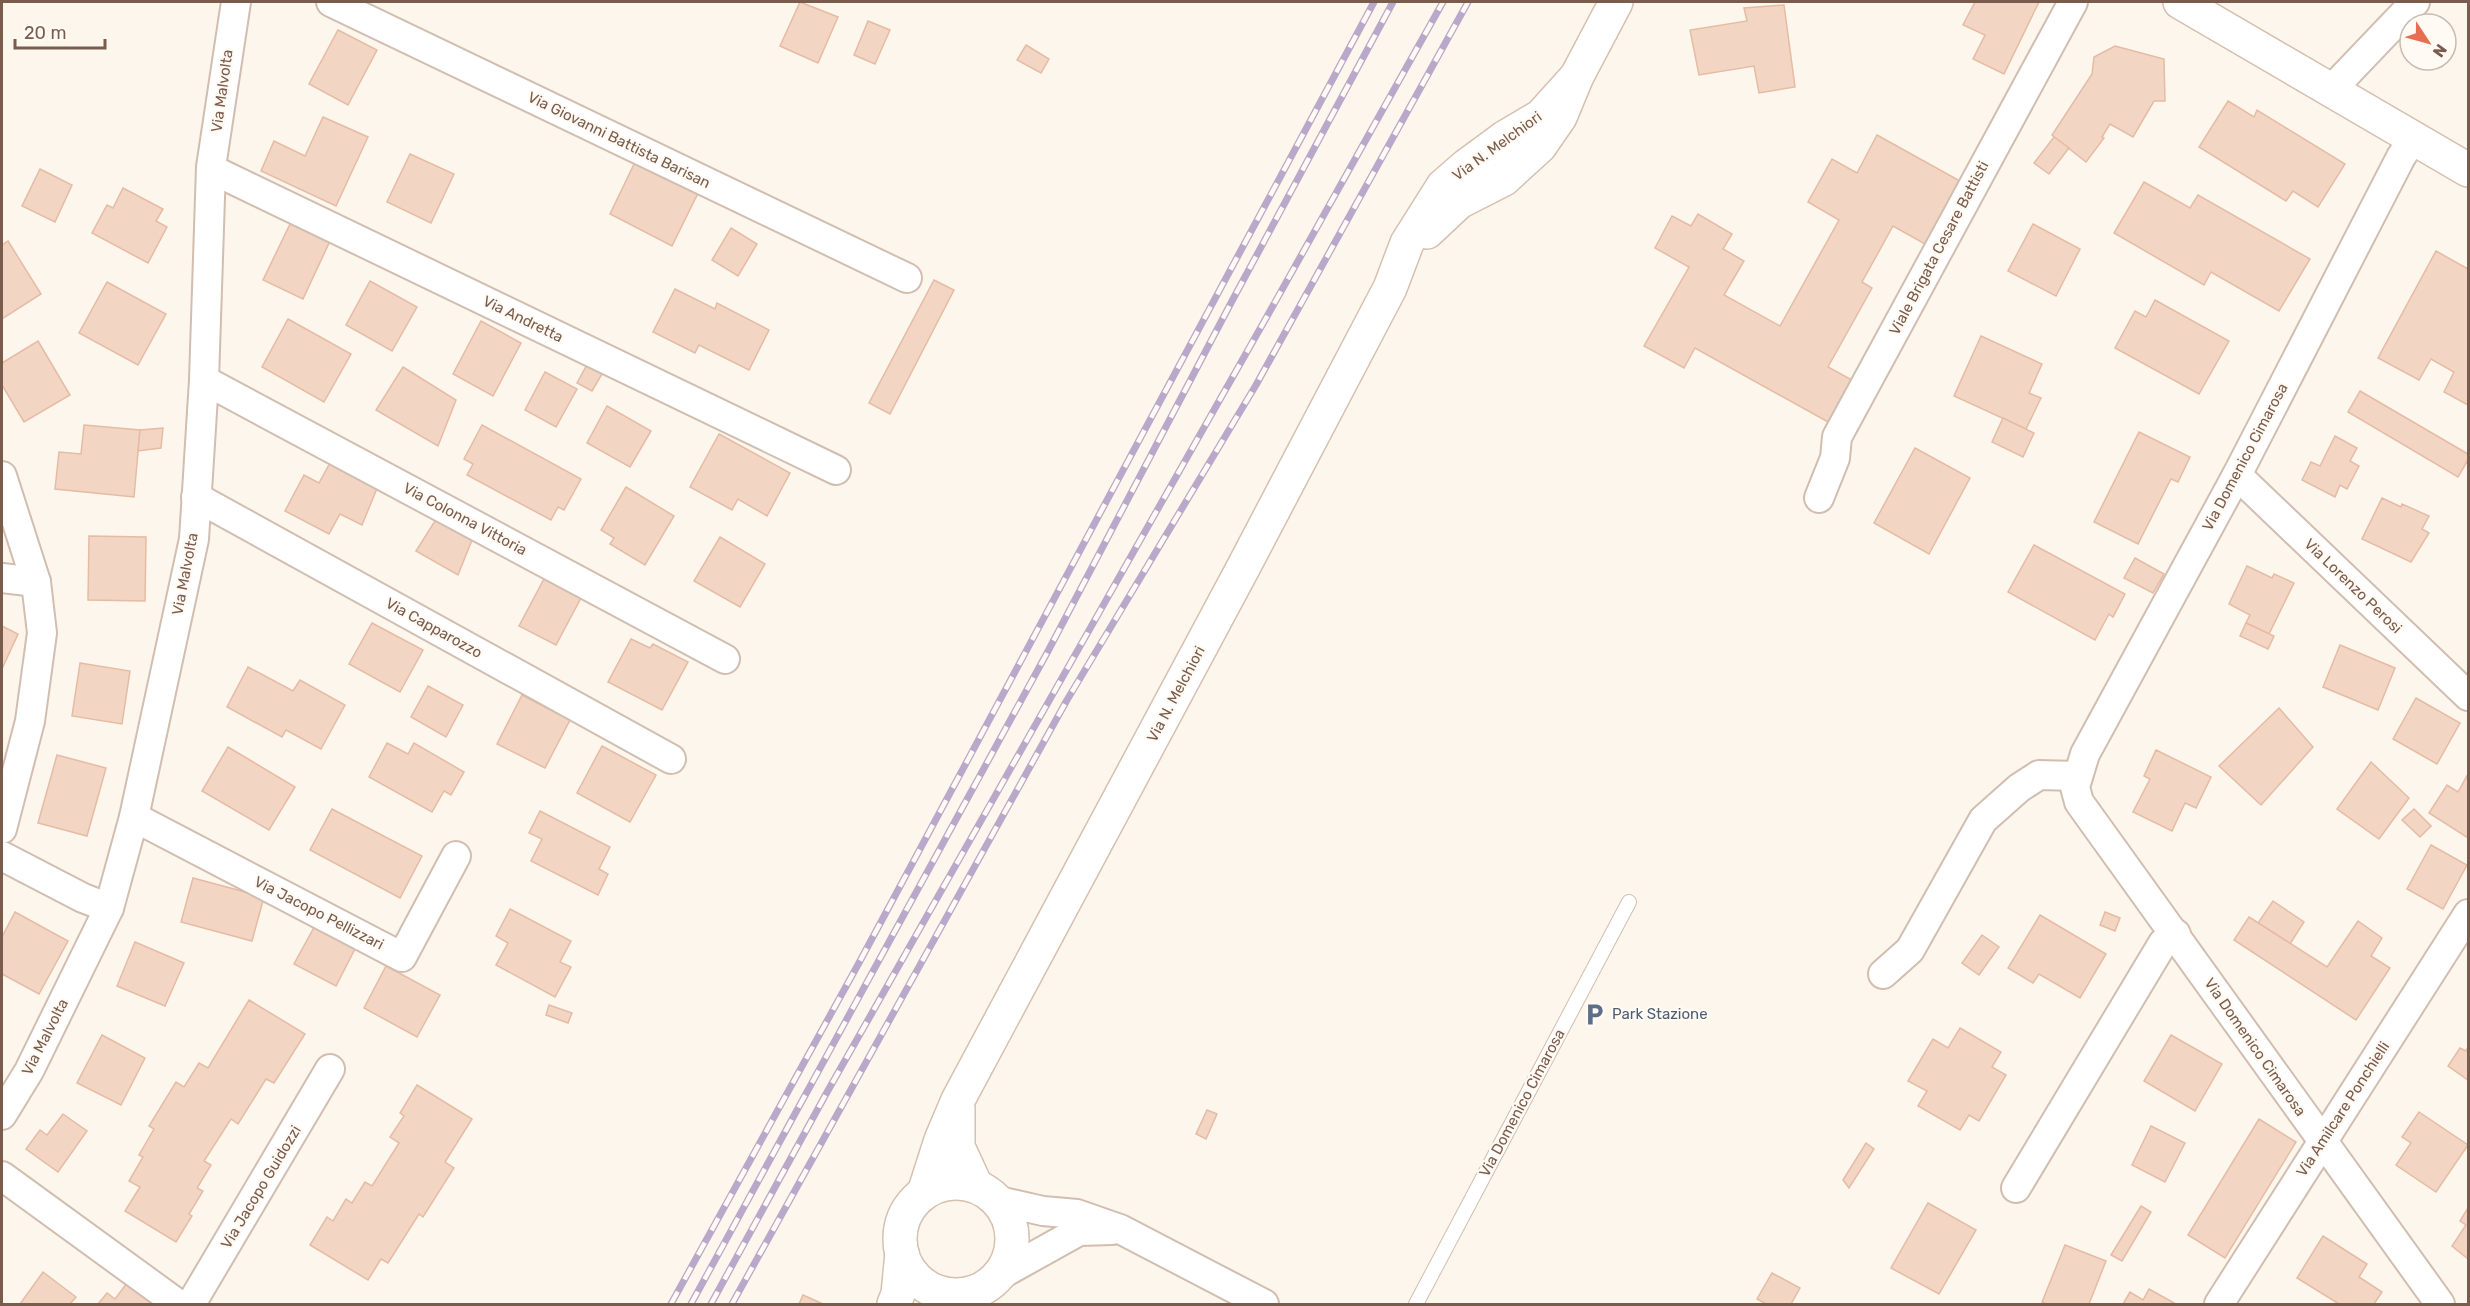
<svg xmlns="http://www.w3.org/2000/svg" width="2470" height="1306" viewBox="0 0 2470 1306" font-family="Rubik,sans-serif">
	<rect width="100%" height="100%" fill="#fdf6ec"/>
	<g fill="#f3d5c3" stroke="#e6bba3" stroke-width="1.5">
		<polygon points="800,2 838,17 818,63 780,46"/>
		<polygon points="1975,2 2039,2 2004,74 1973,59 1985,35 1963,25"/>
		<polygon points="1784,5 1795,87 1759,93 1754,66 1699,75 1690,30 1747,21 1744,8"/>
		<polygon points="868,21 890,30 875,64 854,55"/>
		<polygon points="338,30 377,50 348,105 309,84"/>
		<polygon points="1026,45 1049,59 1041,73 1017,60"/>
		<polygon points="2115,46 2164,59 2165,101 2154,101 2133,137 2110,124 2102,137 2104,138 2086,162 2052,135 2092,74 2094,57"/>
		<polygon points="2228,101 2254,117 2257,110 2345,164 2318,207 2293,191 2286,201 2199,147"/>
		<polygon points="323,117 368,137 336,206 261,171 274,141 305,156"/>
		<polygon points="1877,135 1960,181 1925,244 1893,226 1862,282 1872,288 1828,367 1852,380 1828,422 1695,348 1684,368 1644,346 1689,267 1655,248 1672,216 1691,226 1698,214 1732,234 1723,249 1744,261 1724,295 1780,326 1839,220 1808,202 1832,159 1857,173"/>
		<polygon points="2054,137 2069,148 2049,174 2034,163"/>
		<polygon points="410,154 454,174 431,223 387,202"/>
		<polygon points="637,158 700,189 672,246 610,214"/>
		<polygon points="40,169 72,185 55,222 22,206"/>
		<polygon points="2144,182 2190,208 2198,195 2310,259 2279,311 2211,272 2204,285 2114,233"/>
		<polygon points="123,188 163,209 156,221 167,227 148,263 92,233 107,205 113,208"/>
		<polygon points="291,222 330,241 303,299 263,280"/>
		<polygon points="2033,224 2080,249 2056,296 2008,271"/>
		<polygon points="731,228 757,244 738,276 712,260"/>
		<polygon points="8,241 41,294 2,319 2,245"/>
		<polygon points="2436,251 2468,269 2468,405 2444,392 2454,372 2431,359 2419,380 2378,358"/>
		<polygon points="934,280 954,290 890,414 869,403"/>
		<polygon points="370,281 417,307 392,351 346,325"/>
		<polygon points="107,282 166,314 138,365 79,333"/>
		<polygon points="675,289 715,309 717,303 769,330 749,370 699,345 695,353 653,332"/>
		<polygon points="2155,300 2229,341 2199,394 2115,348 2135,311 2146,317"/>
		<polygon points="288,319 351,354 324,402 262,367"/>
		<polygon points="481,321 521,343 493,396 453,374"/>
		<polygon points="1981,336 2042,364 2029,393 2041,398 2026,429 1954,396"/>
		<polygon points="38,341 70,395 24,422 2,385 2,363"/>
		<polygon points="589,361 605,369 592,391 577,383"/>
		<polygon points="403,367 456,400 438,446 376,410"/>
		<polygon points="545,372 577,389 556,427 525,410"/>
		<polygon points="2360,391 2468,454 2468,460 2458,477 2348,412"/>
		<polygon points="607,406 651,431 630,467 587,443"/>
		<polygon points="2003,418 2034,433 2023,457 1992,442"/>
		<polygon points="84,425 140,430 134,497 55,489 59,452 81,454"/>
		<polygon points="482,425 581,479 564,510 558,507 551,520 467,475 473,464 464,459"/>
		<polygon points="163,428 161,448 138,451 140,430"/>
		<polygon points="2139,432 2190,457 2178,482 2171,479 2138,544 2094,522"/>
		<polygon points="719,434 790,473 767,516 738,499 732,510 690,487"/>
		<polygon points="2335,436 2357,448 2350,461 2359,466 2347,489 2340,485 2335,497 2302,480 2311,462 2320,466"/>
		<polygon points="1915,448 1970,478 1929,554 1874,523"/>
		<polygon points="331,461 378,486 362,525 340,514 329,534 285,511 304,475 319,483"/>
		<polygon points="626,487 674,516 645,565 610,544 614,538 601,530"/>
		<polygon points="2382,498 2401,507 2402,504 2429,516 2422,529 2429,533 2411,562 2362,539"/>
		<polygon points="440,513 474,535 458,575 416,551"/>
		<polygon points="89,536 146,537 145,601 88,600"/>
		<polygon points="720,537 765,564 740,607 694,581"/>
		<polygon points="2034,545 2125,594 2113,617 2109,614 2095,640 2008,592"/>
		<polygon points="2135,558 2164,574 2153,593 2124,578"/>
		<polygon points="2247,566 2272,578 2274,574 2294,583 2269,634 2246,623 2250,615 2229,604"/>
		<polygon points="545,577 582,596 556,645 519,626"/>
		<polygon points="372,623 423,650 400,692 349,664"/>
		<polygon points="2246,623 2274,636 2268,649 2240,636"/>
		<polygon points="2,626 18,634 2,669"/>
		<polygon points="631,639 650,648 653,644 688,662 662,710 608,682"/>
		<polygon points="2340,645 2395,668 2378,710 2323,687"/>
		<polygon points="80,663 130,671 122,724 72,716"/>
		<polygon points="248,667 293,691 300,680 345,705 321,749 286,730 282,737 227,707"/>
		<polygon points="428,686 463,705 446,737 411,717"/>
		<polygon points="522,695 570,720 545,768 497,744"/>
		<polygon points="2416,698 2460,723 2437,764 2393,739"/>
		<polygon points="2279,708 2313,747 2261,805 2219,766"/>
		<polygon points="387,743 408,754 414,743 464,772 451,795 444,791 432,812 369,777"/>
		<polygon points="602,746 656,775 630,822 577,793"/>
		<polygon points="228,747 295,787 269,830 202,791"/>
		<polygon points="2156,750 2211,777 2196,808 2185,803 2172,831 2133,812 2150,779 2144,776"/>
		<polygon points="57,755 106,768 87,836 38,823"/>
		<polygon points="2371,762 2409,798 2379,839 2337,809"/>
		<polygon points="2468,774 2468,838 2429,813 2447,785 2458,792"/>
		<polygon points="332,809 422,856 400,898 310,850"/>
		<polygon points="2414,809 2431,826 2420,837 2402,820"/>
		<polygon points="540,811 610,847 599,869 608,874 598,895 531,861 542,839 529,833"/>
		<polygon points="2431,845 2467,865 2443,909 2407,889"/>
		<polygon points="193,878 264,897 252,941 181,922"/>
		<polygon points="2273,901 2304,922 2290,944 2258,923"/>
		<polygon points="510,909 571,941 560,962 571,967 555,997 496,965 508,943 496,936"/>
		<polygon points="15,912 68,941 39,994 2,974 2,937"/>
		<polygon points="2105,912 2120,918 2115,931 2100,925"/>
		<polygon points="2040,915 2106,954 2080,998 2039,974 2033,983 2008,968"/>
		<polygon points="2249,917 2327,967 2358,921 2382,938 2371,956 2390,968 2356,1020 2234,940"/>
		<polygon points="317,922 358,943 336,986 294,964"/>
		<polygon points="1982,935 1999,947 1979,975 1962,963"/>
		<polygon points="135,942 184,963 165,1006 117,986"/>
		<polygon points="386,966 440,995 417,1037 364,1008"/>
		<polygon points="249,1000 305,1034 274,1083 266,1079 238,1124 231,1119 204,1161 211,1165 197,1188 203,1191 189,1214 192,1216 176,1242 125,1211 140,1187 129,1181 143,1157 139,1155 154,1129 149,1126 176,1082 184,1087 199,1063 208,1068"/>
		<polygon points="549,1005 572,1013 568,1023 546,1015"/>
		<polygon points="1960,1028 2001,1052 1992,1067 2006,1075 1979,1121 1969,1115 1960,1130 1918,1106 1927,1091 1908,1081 1933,1039 1948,1048"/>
		<polygon points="102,1035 145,1058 121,1105 77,1083"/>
		<polygon points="2171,1035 2222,1064 2195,1111 2144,1081"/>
		<polygon points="2468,1047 2468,1080 2448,1066 2460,1048 2466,1051"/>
		<polygon points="417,1085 472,1119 445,1162 454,1168 423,1217 419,1214 388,1263 381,1259 368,1280 310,1245 327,1217 333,1221 346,1199 352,1203 365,1182 372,1186 399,1143 390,1137 404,1116 400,1113"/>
		<polygon points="1207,1110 1217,1114 1206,1139 1196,1134"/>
		<polygon points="2419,1112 2468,1145 2436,1192 2396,1165 2411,1143 2402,1137"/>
		<polygon points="63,1114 87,1131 58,1172 26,1149 40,1130 47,1135"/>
		<polygon points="2259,1119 2296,1142 2225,1258 2188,1235"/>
		<polygon points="2151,1126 2185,1143 2165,1182 2132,1165"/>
		<polygon points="1866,1143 1874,1149 1849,1188 1843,1180"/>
		<polygon points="1928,1203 1976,1230 1939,1294 1891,1268"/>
		<polygon points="2141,1206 2151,1212 2122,1261 2111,1255"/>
		<polygon points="2468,1208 2468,1259 2452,1246 2466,1225 2460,1221"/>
		<polygon points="2323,1236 2367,1264 2359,1277 2382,1292 2374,1304 2339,1304 2297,1278"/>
		<polygon points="2065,1245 2106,1261 2089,1304 2047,1304 2042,1302"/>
		<polygon points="43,1272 76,1297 70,1304 20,1304"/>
		<polygon points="1772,1273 1800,1288 1791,1304 1766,1304 1757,1299"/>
		<polygon points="127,1283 155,1304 98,1304 107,1293 115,1299"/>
		<polygon points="2149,1289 2176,1304 2123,1304 2130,1292 2143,1300"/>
		<polygon points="803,1295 823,1304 799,1304"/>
	</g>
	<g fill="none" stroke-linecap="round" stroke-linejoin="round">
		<defs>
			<polyline id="lane" points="1416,1304 1629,902"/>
			<g id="street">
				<polyline points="331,2 907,278"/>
				<polyline points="2332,89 2415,2"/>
				<polyline points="2413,138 2401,157 2237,475 2085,754 2075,787 2079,802 2440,1304"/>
				<polyline points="211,169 836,470"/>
				<polyline points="204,380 725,659"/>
				<polyline points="2237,475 2468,696"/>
				<polyline points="2,476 36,582 42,633 30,721 2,829"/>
				<polyline points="196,497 671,759"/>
				<polyline points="1819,498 1835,458 1837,437 2073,2"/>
				<polyline points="2,578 36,582"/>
				<polyline points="134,817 402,957 456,856"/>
				<polyline points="2,856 83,898 109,908"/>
				<polyline points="1883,974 1910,950 1983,820 2019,788 2039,775 2077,776"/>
				<polyline points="2,1115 29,1071 109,908 134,817 194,539 204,380 211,167 236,2"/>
				<polyline points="2,1176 178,1304"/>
				<polyline points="2016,1188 2163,943 2176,934"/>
				<polyline points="999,1201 1043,1211 1077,1214 1120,1229 1264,1304"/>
				<polyline points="1000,1275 1079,1231 1112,1230"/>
				<polyline points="191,1304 330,1069"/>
				<polyline points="2219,1304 2468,914"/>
			</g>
			<g id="secondary">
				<polyline points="2180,2 2468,170"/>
				<polyline points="1427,232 1459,202 1504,179 1540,146 1560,117 1577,76 1616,2"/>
				<polyline points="958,1108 958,1147 976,1186"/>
				<circle cx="956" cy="1239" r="56"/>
				<polyline points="924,1193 941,1140 958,1100 1243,568 1390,288 1407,243 1443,186 1466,166 1504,138 1541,116 1577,76"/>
				<polyline points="894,1304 898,1294 902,1253"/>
			</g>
		</defs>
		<use href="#lane" stroke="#d1beb0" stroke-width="16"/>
		<use href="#street" stroke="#d1beb0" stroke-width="32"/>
		<use href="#secondary" stroke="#d6c0b0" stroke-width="36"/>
		<use href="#lane" stroke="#fff" stroke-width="14"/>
		<use href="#street" stroke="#fff" stroke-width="28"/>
		<use href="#secondary" stroke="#fff" stroke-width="33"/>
		<defs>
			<g id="rail">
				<polyline points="671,1304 860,961 1374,2"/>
				<polyline points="691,1304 1047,653 1232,301 1393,2"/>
				<polyline points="711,1304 826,1094 1265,320 1443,2"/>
				<polyline points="732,1304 1067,700 1256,385 1468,2"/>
			</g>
		</defs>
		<use href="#rail" stroke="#b9a8c9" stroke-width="7"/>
		<use href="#rail" stroke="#fffaf3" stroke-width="4.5" stroke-dasharray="14" stroke-linecap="butt"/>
	</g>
	<defs>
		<symbol id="parking-bare" viewBox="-9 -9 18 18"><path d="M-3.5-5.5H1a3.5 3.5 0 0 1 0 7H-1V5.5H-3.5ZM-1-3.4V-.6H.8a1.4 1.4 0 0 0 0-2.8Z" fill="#5c6f8a" stroke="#fffaf3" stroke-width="2.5" paint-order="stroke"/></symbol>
	</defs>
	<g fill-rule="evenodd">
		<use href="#parking-bare" x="1578" y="998" width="33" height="33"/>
	</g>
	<g text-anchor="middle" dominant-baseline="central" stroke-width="4.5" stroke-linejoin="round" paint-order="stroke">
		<g font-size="15" fill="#7a5c4d" stroke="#fffaf3">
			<text transform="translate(222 91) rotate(-82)">Via Malvolta</text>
			<text transform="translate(619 140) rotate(26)">Via Giovanni Battista Barisan</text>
			<text transform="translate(1497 146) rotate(-36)">Via N. Melchiori</text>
			<text transform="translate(1939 248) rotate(-62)">Viale Brigata Cesare Battisti</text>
			<text transform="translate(523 319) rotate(26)">Via Andretta</text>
			<text transform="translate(2245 457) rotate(-62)">Via Domenico Cimarosa</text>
			<text transform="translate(465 519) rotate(28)">Via Colonna Vittoria</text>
			<text transform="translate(185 574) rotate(-79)">Via Malvolta</text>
			<text transform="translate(2353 586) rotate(44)">Via Lorenzo Perosi</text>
			<text transform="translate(434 628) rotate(29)">Via Capparozzo</text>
			<text transform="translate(1176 694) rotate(-62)">Via N. Melchiori</text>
			<text transform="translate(319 913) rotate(27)">Via Jacopo Pellizzari</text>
			<text transform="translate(45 1037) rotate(-63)">Via Malvolta</text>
			<text transform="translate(2255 1047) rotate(55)">Via Domenico Cimarosa</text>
			<text transform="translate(1522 1103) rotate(-62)">Via Domenico Cimarosa</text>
			<text transform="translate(2343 1109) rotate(-57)">Via Amilcare Ponchielli</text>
			<text transform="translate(261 1187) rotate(-59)">Via Jacopo Guidozzi</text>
		</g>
		<g font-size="15" fill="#4e5e75" stroke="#fffaf3" text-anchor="start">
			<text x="1612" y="1014">Park Stazione</text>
		</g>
	</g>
	<rect width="2470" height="1306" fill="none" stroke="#7a5c4d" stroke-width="6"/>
	<g transform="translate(2428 42) rotate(126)"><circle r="28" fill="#fffaf3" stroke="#cabbb1" stroke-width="1.5"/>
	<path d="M0-4.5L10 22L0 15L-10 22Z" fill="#e76f51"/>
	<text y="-9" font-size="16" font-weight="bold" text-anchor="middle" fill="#7a5c4d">N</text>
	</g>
	<path d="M15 39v9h90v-9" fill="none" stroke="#7a5c4d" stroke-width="3"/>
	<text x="24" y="39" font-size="18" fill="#7a5c4d" stroke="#fffaf3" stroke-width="4.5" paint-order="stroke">20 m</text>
</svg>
